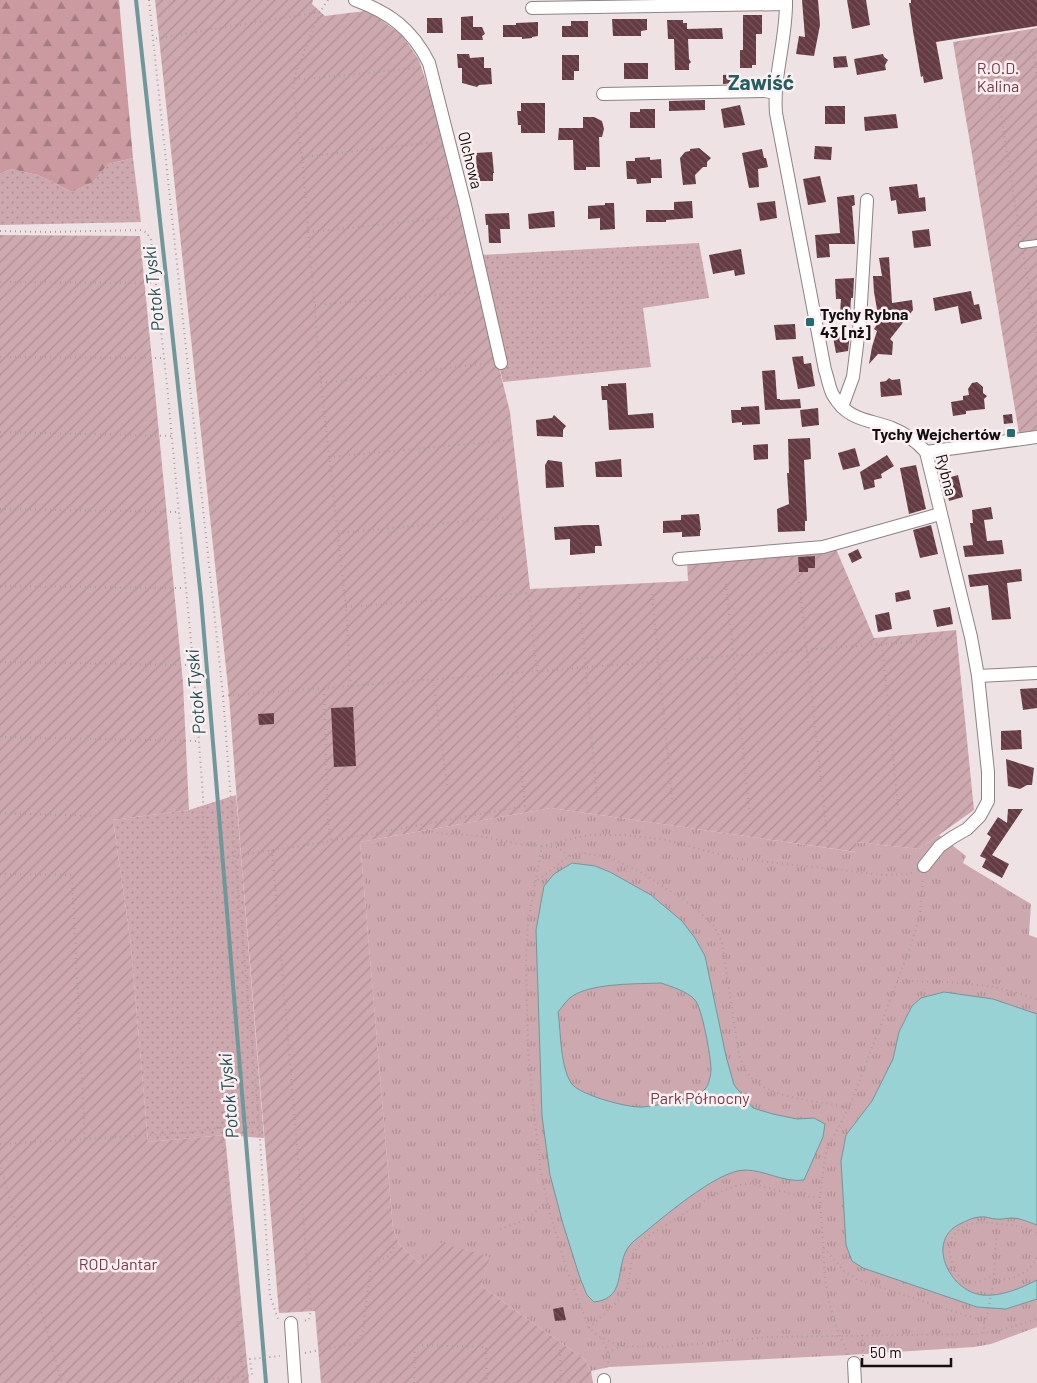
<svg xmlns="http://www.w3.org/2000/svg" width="1037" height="1383" viewBox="0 0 1037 1383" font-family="Barlow,sans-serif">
	<defs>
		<pattern id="grass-dots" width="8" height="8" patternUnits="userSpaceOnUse" patternTransform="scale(1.25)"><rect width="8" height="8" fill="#cda8ae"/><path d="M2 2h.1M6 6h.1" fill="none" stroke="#af8f95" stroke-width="1.8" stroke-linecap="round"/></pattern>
		<pattern id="forest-firs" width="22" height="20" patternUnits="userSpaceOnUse" patternTransform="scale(1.25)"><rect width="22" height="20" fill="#cb9aa1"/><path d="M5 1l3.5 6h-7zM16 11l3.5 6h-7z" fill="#a47c82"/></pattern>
		<pattern id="park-tufts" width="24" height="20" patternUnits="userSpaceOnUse" patternTransform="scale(1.25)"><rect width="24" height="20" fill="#cda8ae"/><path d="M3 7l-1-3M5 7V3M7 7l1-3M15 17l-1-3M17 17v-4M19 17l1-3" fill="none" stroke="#af8f95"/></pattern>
		<pattern id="garden-furrows" width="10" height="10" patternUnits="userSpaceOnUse" patternTransform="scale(1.25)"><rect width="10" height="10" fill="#cda8ae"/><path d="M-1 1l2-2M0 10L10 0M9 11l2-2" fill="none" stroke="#af8f95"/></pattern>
		<pattern id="building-back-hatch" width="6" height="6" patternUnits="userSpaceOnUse" patternTransform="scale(1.25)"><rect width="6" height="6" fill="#653b43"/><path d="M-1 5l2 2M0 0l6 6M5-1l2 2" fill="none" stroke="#76545a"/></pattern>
	</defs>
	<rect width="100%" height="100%" fill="#eee2e4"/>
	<g fill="url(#grass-dots)">
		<polygon points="133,158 141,222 0,225 0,174 11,169 38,175 72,192 93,182 108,164"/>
		<polygon points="699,243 709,298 643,308 651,367 503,382 471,252 481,255"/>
		<polygon points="236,795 264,1138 225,1135 148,1142 130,937 113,820 189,810"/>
	</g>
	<polygon fill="url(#forest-firs)" points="0,0 119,0 133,158 108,164 93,182 72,192 38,175 11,169 0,174"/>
	<polygon fill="url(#park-tufts)" points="551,808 855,852 856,842 919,849 939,835 966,856 963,863 1031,904 1029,935 1037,938 1037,1327 991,1344 974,1347 848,1355 609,1367 591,1371 584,1359 481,1286 488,1262 420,1264 399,1244 393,1228 360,842"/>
	<g fill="url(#garden-furrows)">
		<polygon points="155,0 313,0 312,4 325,16 365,11 377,17 402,35 419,60 435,109 510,412 530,589 688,581 687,562 836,549 874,638 956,630 974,810 919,849 856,842 856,852 551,808 360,842 393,1228 399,1244 420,1264 438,1242 490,1257 481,1286 584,1359 591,1371 593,1383 321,1383 315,1311 279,1313 241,855 229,696"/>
		<polygon points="1037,28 1037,430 1019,433 953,42"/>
		<polygon points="0,235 140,236 183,683 189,810 113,820 130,937 148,1142 225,1135 249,1383 0,1383"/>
	</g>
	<g fill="#98d2d5" stroke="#70989a" fill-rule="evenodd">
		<path d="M572 863 595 866 610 872 651 895 682 921 695 938 705 956 726 1056 734 1085 753 1108 773 1114 797 1119 814 1118 825 1124 823 1137 804 1180C784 1183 765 1170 745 1170 716 1170 658 1222 634 1241 611 1260 631 1298 594 1302L587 1295 580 1278 563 1224 550 1175 542 1116 536 930 544 886 554 874ZM661 983C672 987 687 991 695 1000 702 1007 711 1058 711 1069 711 1074 709 1084 706 1088 699 1099 655 1106 642 1107 628 1108 579 1095 571 1083 560 1066 561 1032 558 1012 563 1006 567 999 574 995 595 983 637 984 661 983Z"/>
		<path d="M944 992 993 999 1037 1014V1225C1028 1222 1021 1218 1011 1218 1006 1218 1001 1220 996 1219 991 1219 986 1216 981 1217 974 1217 968 1220 962 1223 924 1239 949 1291 982 1295 1001 1297 1021 1288 1037 1280V1299L1006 1309 977 1307 863 1268 852 1261 846 1245 841 1161 846 1135 872 1101 893 1059 899 1032 912 1006 921 998Z"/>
	</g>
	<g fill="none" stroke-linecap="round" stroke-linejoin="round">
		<polyline stroke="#70989a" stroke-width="4" points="136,0 201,598 266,1383"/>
	</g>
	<g fill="url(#building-back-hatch)">
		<polygon points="802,0 818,0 820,25 814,56 796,54 799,36 805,37"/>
		<polygon points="847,0 866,0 870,25 852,29"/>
		<polygon points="911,0 1037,0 1037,26 936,42 943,79 924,83 923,76 921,77 913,31 909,3 911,3"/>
		<polygon points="743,15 762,15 762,34 756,34 756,65 752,65 752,68 740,68 740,50 743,50"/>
		<polygon points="473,16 473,27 482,27 485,34 482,36 483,40 461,40 461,17"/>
		<polygon points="427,18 442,18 443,33 427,33"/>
		<polygon points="612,19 647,19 647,30 641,31 641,36 613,36"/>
		<polygon points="667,20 683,20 683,23 687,23 687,29 722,28 723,39 688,39 689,59 691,62 689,64 689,70 675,70 674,39 668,39"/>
		<polygon points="571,21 588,21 588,37 562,37 562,26 571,26"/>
		<polygon points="538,22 538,36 532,37 532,38 522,39 522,37 503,37 503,25 516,25 516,23"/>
		<polygon points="457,54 469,54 470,58 484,57 484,68 491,68 492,84 479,85 477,87 462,83 462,68 458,68"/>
		<polygon points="883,54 884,57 888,60 885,65 886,70 857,75 854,59"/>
		<polygon points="562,55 579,55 579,71 574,71 574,80 562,80"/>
		<polygon points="846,56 848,67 834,68 833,57"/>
		<rect x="624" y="63" width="24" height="16"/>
		<polygon points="736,74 736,83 723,84 723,75"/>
		<polygon points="705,100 705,110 669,111 669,101"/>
		<polygon points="521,103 545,103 545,133 521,133 521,125 518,125 517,111 521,111"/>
		<polygon points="740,105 745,125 724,128 721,109"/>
		<rect x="825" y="106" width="20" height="18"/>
		<polygon points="640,109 655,109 655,128 630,128 630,112 640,112"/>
		<polygon points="896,114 898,128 865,131 864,117"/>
		<polygon points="583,117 594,117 602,121 604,129 602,137 599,137 600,167 586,167 586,170 574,170 573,140 558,140 559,128 583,128"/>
		<polygon points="815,146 832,147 831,160 814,159"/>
		<polygon points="699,148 711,158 707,162 707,167 703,167 695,175 696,184 683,185 680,158 685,152 690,151 690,149"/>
		<polygon points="762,149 764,158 766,158 768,167 758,169 759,187 749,188 742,153"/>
		<polygon points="492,152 494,173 493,173 493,181 477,181 476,153"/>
		<polygon points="650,157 650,160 661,159 662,178 651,178 651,183 637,184 636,179 627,179 626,161 635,161 635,158"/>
		<polygon points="820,176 826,202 808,205 803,179"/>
		<polygon points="917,184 919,198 925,197 926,211 898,214 896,200 891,201 889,187"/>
		<polygon points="854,195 855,205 852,206 855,244 829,244 830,257 817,258 815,235 840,233 837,197"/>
		<polygon points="692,201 693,218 666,220 666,222 646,222 646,210 674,210 674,202"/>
		<polygon points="775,201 777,218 760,221 757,203"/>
		<polygon points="605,203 614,203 615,229 600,230 600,218 588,219 588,206 605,205"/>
		<polygon points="554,211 555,227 529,229 528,214"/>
		<polygon points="509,213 510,229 500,229 501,243 489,243 488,225 486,225 485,214"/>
		<polygon points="929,229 931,246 914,248 912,231"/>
		<polygon points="741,249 745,274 735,276 734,270 713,274 709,255"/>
		<polygon points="889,257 892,303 912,300 913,310 890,339 893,342 892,355 878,354 869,364 872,347 877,331 874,329 879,321 874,292 873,276 882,276 879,258"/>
		<polygon points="854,278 853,298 851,298 850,314 840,313 841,299 836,299 835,279"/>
		<polygon points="971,291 974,305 979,304 982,319 961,324 958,306 935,311 933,298"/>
		<polygon points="795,324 796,339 776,340 774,325"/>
		<polygon points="850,334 848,351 836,353 833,337"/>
		<polygon points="803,356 804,364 811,363 815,386 798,389 792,357"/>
		<polygon points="775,370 777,399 780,399 780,400 800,399 801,408 765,410 762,371"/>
		<polygon points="889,378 892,380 900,379 902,395 881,397 880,382 886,381"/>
		<polygon points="977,382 983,387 983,393 987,396 984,399 985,409 966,411 966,414 953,416 951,402 963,400 963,396 969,395 968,389 972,383"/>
		<polygon points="626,383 628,415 653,413 654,428 609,430 607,400 602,400 601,386 608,386 608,384"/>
		<polygon points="759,406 760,424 742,425 742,422 732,423 731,410 741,410 741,407"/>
		<polygon points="818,408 819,425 802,427 800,410"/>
		<polygon points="1012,414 1013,423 1004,424 1003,415"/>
		<polygon points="554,415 566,426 563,430 563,437 537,436 536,420 552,418"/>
		<polygon points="810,438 811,459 804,460 807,521 805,521 805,531 778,532 777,509 789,504 787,473 789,473 788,439"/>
		<polygon points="768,444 768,459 754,460 753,445"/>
		<polygon points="855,448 860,466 843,470 838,453"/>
		<polygon points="887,455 894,466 881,474 882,478 874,480 875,487 864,490 860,472"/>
		<polygon points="621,459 622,477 596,477 595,462"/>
		<polygon points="548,460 562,462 564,487 546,488 545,465"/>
		<polygon points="916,465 926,509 909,514 900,468"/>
		<polygon points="958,475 963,497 949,501 944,479"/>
		<polygon points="991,507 993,519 984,520 987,541 1002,540 1004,554 965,557 963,546 973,545 970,523 973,523 972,510"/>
		<polygon points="699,514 701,530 700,530 700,536 682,537 682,532 663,533 663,521 681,520 681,515"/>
		<polygon points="585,525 599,525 602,546 595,546 595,553 570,555 570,539 555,540 554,527"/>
		<polygon points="931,525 938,554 920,558 913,530"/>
		<polygon points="858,549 862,558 852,563 848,554"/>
		<polygon points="815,556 815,568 808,568 808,572 799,572 798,557"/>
		<polygon points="1021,569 1022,581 1007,583 1011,619 992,620 988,585 970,587 968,575"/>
		<polygon points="909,590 911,599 896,602 895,593"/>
		<polygon points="950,607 953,624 937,627 933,610"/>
		<polygon points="889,612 892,629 878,632 875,615"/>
		<polygon points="1037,688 1037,708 1023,710 1020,689"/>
		<polygon points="353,707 356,766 334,767 331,708"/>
		<polygon points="274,713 274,724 259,725 258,714"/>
		<polygon points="1021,730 1022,749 1001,750 1001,731"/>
		<polygon points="1006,759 1034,768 1032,785 1027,785 1020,789 1008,786"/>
		<polygon points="1008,809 1023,809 992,855 1009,864 1002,878 982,867 986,859 980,856 991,837 987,834 998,817 1007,823"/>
		<polygon points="563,1307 566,1320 555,1321 553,1309"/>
	</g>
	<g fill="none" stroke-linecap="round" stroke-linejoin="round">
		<defs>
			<polyline id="lane" points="1022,245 1037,243"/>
			<g id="street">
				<path d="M355 0C390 13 412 29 429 63L465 205 501 363"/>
				<path d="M786 0C787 38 773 75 776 113L825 370C828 378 829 388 833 395 848 421 868 419 892 428 905 433 917 442 926 452L971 637 978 676 988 772V801L980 816 967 829 953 837 940 846 924 866"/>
				<polyline points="532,8 786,4"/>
				<polyline points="603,94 765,91 775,93"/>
				<polyline points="842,407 853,377 860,321 867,200"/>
				<polyline points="926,452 1037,437"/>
				<polyline points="679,559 823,547 940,514"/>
				<polyline points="978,676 1037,673"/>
				<polyline points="291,1323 295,1383"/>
				<polyline points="854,1363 855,1383"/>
				<polyline points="604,1380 604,1383"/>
			</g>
		</defs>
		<use href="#lane" stroke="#8d8384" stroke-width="8"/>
		<use href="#street" stroke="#8d8384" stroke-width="14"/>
		<g stroke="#a79d9f" stroke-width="2" stroke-dasharray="1 4" stroke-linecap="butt">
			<polyline points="149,0 153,39"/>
			<polyline points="328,0 320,12 295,75 293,89 302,157 321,383 346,607 351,686"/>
			<polyline points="320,12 153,39 223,696 958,638"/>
			<polyline points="294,78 304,79 418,68"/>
			<polyline points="302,157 437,142"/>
			<polyline points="0,231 48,232 142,230 147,233 151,240 167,385 193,663 203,796 203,823 206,859 241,855 319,843 525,806 511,673"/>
			<polyline points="308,232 455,217"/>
			<polyline points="1020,236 992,57 1033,50 1037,76"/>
			<polyline points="1023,253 1037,339"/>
			<polyline points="0,282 155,283"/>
			<polyline points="315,305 472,292"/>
			<polyline points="0,357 164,358"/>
			<polyline points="321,383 488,363"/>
			<polyline points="0,432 172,436"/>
			<polyline points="329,457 510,440"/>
			<polyline points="0,509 178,512"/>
			<polyline points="338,533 512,517"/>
			<polyline points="799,582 828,843"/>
			<polyline points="726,584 750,817"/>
			<polyline points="0,586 185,588"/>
			<polyline points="579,593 597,798"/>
			<polyline points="652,594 672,799"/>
			<polyline points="346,607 528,593 537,672"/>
			<polyline points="882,645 901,836"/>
			<polyline points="0,662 193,665"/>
			<polyline points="433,680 448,792"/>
			<polyline points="324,689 328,822 331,840"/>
			<polyline points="223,696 235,854 259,1122 270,1296 278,1319 280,1319"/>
			<polyline points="0,737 199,741"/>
			<polyline points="0,813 97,816"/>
			<polyline points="424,826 427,830 437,833 480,836 519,844 541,846"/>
			<polyline points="546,845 588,835 625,835 666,840 733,858 885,875 909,874 913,872"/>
			<polyline points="272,850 311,1311 309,1320 302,1321"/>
			<polyline points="569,856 557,847 542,846 528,922 526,960 528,1050 532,1095 541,1173 549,1210 567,1270 589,1328 601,1338 621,1346 663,1347 768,1337 977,1334 998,1331 1037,1319"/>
			<polyline points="0,874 72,875 85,1140"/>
			<path d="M534 883 569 856 583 853 609 857 644 874 694 907 714 926 722 942 739 1056C744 1066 747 1076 756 1082 780 1100 821 1101 849 1108"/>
			<path d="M897 981C945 982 992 981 1037 1000"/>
			<polyline points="221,1127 243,1383"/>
			<polyline points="0,1144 185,1133 259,1122"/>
			<polyline points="0,1163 13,1213 62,1383"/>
			<polyline points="500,1229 520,1222 531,1216 547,1201"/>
			<polyline points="824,1248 844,1271 858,1280 977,1319 984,1323 984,1333"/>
			<path d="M994 1274C987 1278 978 1284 969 1283 957 1283 946 1252 950 1242 957 1222 982 1221 1000 1224 1013 1226 1026 1226 1037 1233"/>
			<path d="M994 1279C1010 1282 1032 1273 1037 1256"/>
			<polyline points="984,1323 986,1320 994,1281 997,1223"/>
			<polyline points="589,1328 617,1302 627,1290 633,1253 645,1238 714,1195 732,1187 749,1183 800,1196 819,1197"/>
			<polyline points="862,1335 863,1356"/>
			<path d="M601 1338C607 1350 611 1355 606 1368"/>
			<polyline points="560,1350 561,1383"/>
			<polyline points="305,1353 355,1343 360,1338 363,1330 371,1266 387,1257 395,1246"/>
			<polyline points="608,1353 621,1346"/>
			<polyline points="848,1354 837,1329 829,1303 825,1279 820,1197 824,1164 827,1149 849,1108 911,945 920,915 923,879"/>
			<polyline points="173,1383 252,1375 250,1359 280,1356"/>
			<polyline points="414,1383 415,1345 486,1347 487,1383"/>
		</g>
		<use href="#lane" stroke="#fff" stroke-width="6"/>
		<use href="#street" stroke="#fff" stroke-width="12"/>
	</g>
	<g fill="#206c70" stroke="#fbeff1" stroke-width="2">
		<rect x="805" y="317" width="10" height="10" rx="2.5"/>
		<rect x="1006" y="428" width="10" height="10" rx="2.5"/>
	</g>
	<g text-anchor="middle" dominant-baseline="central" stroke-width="5" stroke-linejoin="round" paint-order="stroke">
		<g font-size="16" fill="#783946" stroke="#fbeff1">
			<text x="998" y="67">R.O.D.<tspan x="998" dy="18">Kalina</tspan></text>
			<text x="700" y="1097">Park Północny</text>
			<text x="118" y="1263">ROD Jantar</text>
		</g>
		<g font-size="16" fill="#130f10" stroke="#fbeff1">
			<text transform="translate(471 160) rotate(76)">Olchowa</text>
			<text transform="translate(947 475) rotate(76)">Rybna</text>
		</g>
		<g font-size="16" font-weight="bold" fill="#130f10" stroke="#fbeff1" text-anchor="start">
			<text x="820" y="313">Tychy Rybna<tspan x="820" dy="18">43 [nż]</tspan></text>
			<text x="1001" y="433" text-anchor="end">Tychy Wejchertów</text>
		</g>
		<g font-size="18" font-style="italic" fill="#1b4e51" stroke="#fbeff1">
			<text transform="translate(153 289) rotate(-96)">Potok Tyski</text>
			<text transform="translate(195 692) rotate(-95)">Potok Tyski</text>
			<text transform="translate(228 1096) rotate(-95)">Potok Tyski</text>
		</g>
		<g font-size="21" font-weight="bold" fill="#235e61" stroke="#fbeff1">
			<text x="761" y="81">Zawiść</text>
		</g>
	</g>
	<path d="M862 1358v8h89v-8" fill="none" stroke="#130f10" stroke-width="2.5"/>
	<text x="870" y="1358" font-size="15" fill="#130f10" stroke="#fbeff1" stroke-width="4" paint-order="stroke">50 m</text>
</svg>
